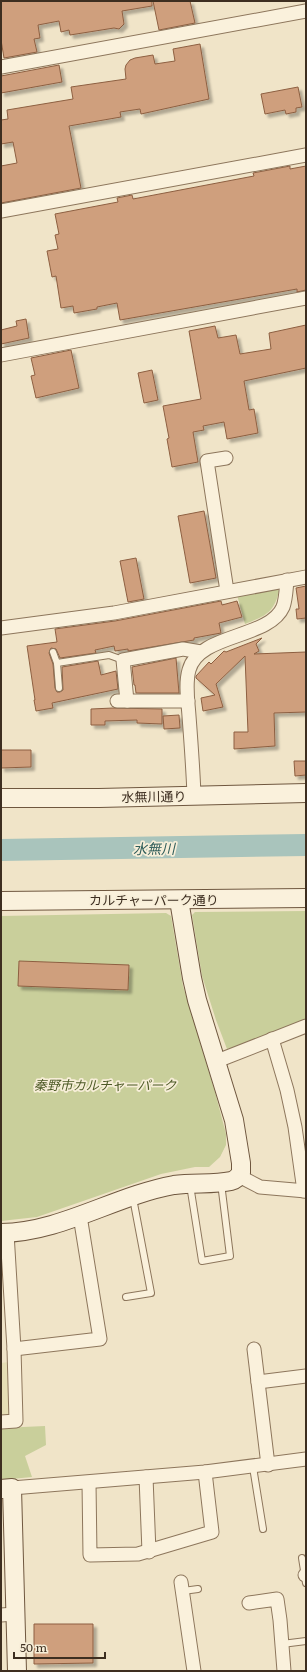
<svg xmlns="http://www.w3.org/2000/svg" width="307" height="1672" viewBox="0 0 307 1672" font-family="Literata,'Noto Sans JP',serif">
	<defs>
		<filter id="shadow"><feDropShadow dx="3.5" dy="3.5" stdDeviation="1" flood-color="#0004"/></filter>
	</defs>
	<rect width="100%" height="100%" fill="#f0e4c8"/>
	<polygon fill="#e6deb5" points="9,1362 11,1412 7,1416 1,1416 1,1363"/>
	<g fill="#c9cf9b">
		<path d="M277 588 279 591C274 613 265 616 245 624L237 595Z"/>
		<polygon points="306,911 306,1021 231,1049 230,1048 227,1049 216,1020 202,976 192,915 195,912"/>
		<polygon points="166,913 171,916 183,986 215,1092 226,1134 226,1145 220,1157 209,1167 195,1167 161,1174 37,1217 1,1221 1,916"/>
		<polygon points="45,1426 46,1445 25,1456 32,1477 1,1480 1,1428"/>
	</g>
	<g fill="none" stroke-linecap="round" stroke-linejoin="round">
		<polyline stroke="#a9c4bc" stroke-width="22" points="1,850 306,845"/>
	</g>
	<g fill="#cf9f7d" stroke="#8d5f41" filter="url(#shadow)">
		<polygon points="1,1 152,1 152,6 122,11 124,24 119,29 114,28 70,35 69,30 61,32 59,21 38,25 40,38 34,39 37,52 4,58 1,40"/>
		<polygon points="153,1 190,1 195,23 159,30"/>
		<polygon points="200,44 209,99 141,114 140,109 120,112 121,117 69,126 81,188 1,203 1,166 17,163 13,142 1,144 1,120 8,119 7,110 73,99 71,87 126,79 125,69 126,65 130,60 135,58 153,55 155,64 175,61 173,49"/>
		<polygon points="59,65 62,82 1,93 1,76"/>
		<polygon points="298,87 302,107 296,108 296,112 286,114 285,110 265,114 261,94"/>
		<polygon points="290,166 290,169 306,166 306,290 297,292 297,289 120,320 117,303 97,307 97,309 74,313 73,306 61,308 56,276 52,277 47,251 58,249 55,235 59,234 55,214 118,202 117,198 132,195 133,199 254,176 253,173"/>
		<polygon points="26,319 29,338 1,344 1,330 17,326 16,321"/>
		<polygon points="306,325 306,368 244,381 249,410 254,409 258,433 227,439 224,422 203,426 204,430 193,432 198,462 172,467 167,439 169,438 163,406 201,399 189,331 215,326 218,338 236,335 240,354 271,349 269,333"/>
		<polygon points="71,350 79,388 36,398 31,376 35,375 31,358"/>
		<polygon points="152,370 158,400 144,403 138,373"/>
		<polygon points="204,511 216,578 190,583 178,516"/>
		<polygon points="136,558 144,599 128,602 120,561"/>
		<polygon points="306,586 306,618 297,619 296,609 299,609 296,588"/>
		<polygon points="221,601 222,605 237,601 242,617 219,623 221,633 194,638 194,640 128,651 128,649 115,651 114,646 95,650 96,653 60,658 56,649 51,648 49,653 53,664 55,688 57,692 60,692 63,690 62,667 98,661 101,675 116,671 118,689 52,703 53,708 36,711 34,700 35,700 27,646 57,642 55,629 115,621"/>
		<polygon points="262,638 256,644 259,651 254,654 306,652 306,712 274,713 275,746 234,749 234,732 248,732 245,656 216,684 223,707 203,711 201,698 215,695 196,678 196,676 209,662 211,664 224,651 226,652"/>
		<polygon points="176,658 179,693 136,693 135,685 134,685 132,667"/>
		<polygon points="113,708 162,709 162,724 137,723 137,720 105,721 105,725 91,725 91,709"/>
		<polygon points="179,715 180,728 164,729 163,716"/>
		<polygon points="1,750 31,750 31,767 1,768"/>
		<polygon points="294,761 306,761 306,775 295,776"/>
		<polygon points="19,961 129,965 128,990 18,986"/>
		<polygon points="34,1624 93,1624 93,1663 34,1664"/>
	</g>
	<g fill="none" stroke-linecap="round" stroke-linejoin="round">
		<defs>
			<g id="lane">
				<polyline points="53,652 57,663 59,688"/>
				<polyline points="57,663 109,655 123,660"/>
				<polyline points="190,1185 202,1261 230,1256 221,1183"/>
				<polyline points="126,1297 151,1293 133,1198"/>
				<polyline points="253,1467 263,1529"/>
				<polyline points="302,1558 306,1583"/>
				<polyline points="183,1591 198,1589"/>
				<polyline points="282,1644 306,1641"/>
			</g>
			<g id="street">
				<polyline points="1,67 306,11"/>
				<polyline points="1,211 306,155"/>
				<polyline points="1,355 306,298"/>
				<polyline points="226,458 207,461 227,591"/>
				<polyline points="1,628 114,613 306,577"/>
				<polyline points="117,701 188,701"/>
				<polyline points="127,701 123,660 183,649 201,652"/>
				<path d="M194 795C193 769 191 742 189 716 188 701 185 684 189 670 199 633 269 639 283 607 286 599 286 590 287 580"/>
				<polyline points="272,1039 287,1090 295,1127 304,1191"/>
				<polyline points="217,1061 306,1026"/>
				<polyline points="239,1176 260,1187 306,1191"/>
				<polyline points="14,1349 100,1339 80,1216"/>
				<polyline points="254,1349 268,1465"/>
				<polyline points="258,1382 306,1376"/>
				<polyline points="1,1422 16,1421 14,1349 7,1233"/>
				<polyline points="146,1477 149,1552"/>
				<polyline points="89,1483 90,1555 138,1554 212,1532 205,1472"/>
				<polyline points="12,1488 205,1472 306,1459"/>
				<polyline points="305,1575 306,1575"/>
				<polyline points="181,1582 194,1671"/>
				<polyline points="249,1603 277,1599 280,1620 284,1671"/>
				<polyline points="1,1615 15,1614"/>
			</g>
			<g id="secondary">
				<polyline points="1,798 99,798 306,793"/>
				<polyline points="1,901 306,898"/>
				<path d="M1 1233C62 1232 114 1196 174 1185 193 1182 213 1185 231 1181 236 1180 238 1177 241 1173V1163L234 1120 197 1000 192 978 179 900"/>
				<polyline points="1,1489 12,1488 17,1671"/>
			</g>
		</defs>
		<use href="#lane" stroke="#8d765c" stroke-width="8"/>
		<use href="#street" stroke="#8d765c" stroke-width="15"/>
		<use href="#secondary" stroke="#6f573f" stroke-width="20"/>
		<use href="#lane" stroke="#faf1dc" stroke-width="6"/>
		<use href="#street" stroke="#faf1dc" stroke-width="13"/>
		<use href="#secondary" stroke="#faf1dc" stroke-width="18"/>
	</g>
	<g text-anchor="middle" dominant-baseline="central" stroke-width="3.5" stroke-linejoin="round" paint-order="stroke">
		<g font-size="13" fill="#3d2e20" stroke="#f7eed8">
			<text transform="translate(154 796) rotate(-1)">水無川通り</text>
			<text x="154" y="899">カルチャーパーク通り</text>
		</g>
		<g font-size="13" font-style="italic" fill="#4d5a26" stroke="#f7eed8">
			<text x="105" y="1084">秦野市カルチャーパーク</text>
		</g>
		<g font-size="14" font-style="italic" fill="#2f5d5a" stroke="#f7eed8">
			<text transform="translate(154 848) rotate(-1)">水無川</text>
		</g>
	</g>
	<rect width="307" height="1672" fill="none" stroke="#3d2e20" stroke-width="4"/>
	<path d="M14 1652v6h91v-6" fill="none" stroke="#3d2e20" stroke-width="2"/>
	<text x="20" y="1652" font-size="12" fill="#3d2e20" stroke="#f7eed8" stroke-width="3" paint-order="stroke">50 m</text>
</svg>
